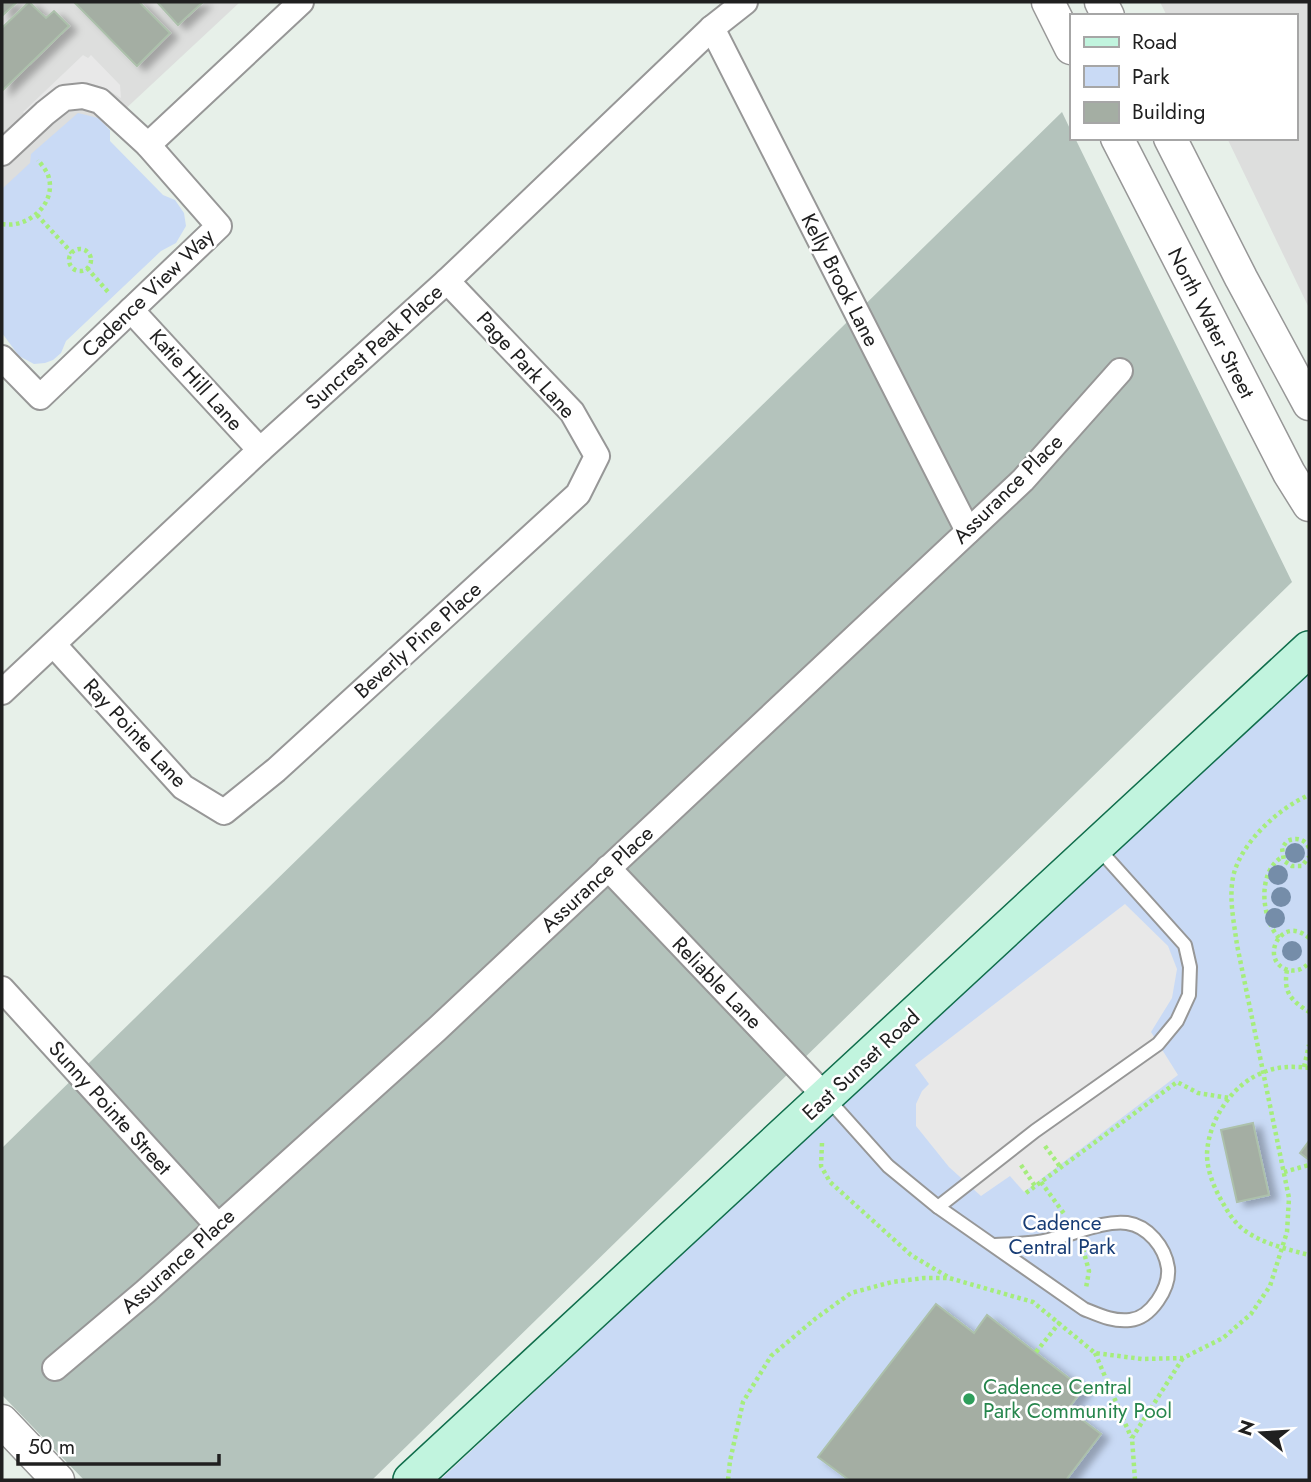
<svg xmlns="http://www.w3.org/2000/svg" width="1311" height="1482" viewBox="0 0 1311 1482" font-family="Jost,sans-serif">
	<defs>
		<filter id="shadow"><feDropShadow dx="8" dy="4.5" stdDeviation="3.5" flood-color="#0004"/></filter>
	</defs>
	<rect width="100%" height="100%" fill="#e7f0e9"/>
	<g fill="#dddedd">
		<polygon points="2,2 240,2 2,224"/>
		<polygon points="1160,2 1309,2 1309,308 1227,138 1295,138 1295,16 1167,16"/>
	</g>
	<polygon fill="#b4c3bc" points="1062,112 1071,131 1071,138 1075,138 1292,582 372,1480 84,1480 2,1395 2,1148"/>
	<g fill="#c9daf5">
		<polygon points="78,113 98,118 110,130 110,141 163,195 175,200 184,213 186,226 176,243 161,251 66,341 61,353 53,360 45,363 34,364 19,356 2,333 2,189 30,163 31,154"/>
		<polygon points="1309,669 1309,1480 440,1480"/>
	</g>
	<g fill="#e8e8e8">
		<polygon points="83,55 88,58 91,55 120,85 121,98 105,88 93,84 81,84 27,117 23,112"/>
		<polygon points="1125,904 1168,946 1177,969 1172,998 1151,1032 1178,1075 1024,1192 1010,1176 981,1196 949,1167 916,1126 916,1104 922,1091 929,1084 915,1065"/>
	</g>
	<g fill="#a4aea3" stroke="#acc0ab" stroke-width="2" filter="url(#shadow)">
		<polygon points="2,2 17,2 2,16"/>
		<polygon points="29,2 46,18 54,11 69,26 2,91 2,28"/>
		<polygon points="74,2 139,2 170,33 137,66"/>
		<polygon points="157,2 203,2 178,25"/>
		<polygon points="1253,1123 1269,1195 1237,1202 1221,1130"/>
		<polygon points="1309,1141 1309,1160 1300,1153"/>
		<polygon points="936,1304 974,1333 987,1315 1083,1389 1068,1409 1101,1434 1066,1480 849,1480 818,1457"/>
	</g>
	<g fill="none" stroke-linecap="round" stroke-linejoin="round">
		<defs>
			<g id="service">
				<path d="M828 1099 888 1166 938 1207 1084 1309C1099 1315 1113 1322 1130 1320 1151 1318 1170 1288 1168 1268 1165 1247 1148 1226 1127 1223 1103 1220 1072 1235 1048 1240 1031 1244 1013 1244 995 1245"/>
				<polyline points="938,1207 1035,1131 1158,1044 1177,1021 1189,995 1190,967 1185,945 1097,847"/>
			</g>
			<g id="minor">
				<polyline points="712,28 968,531"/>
				<polyline points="148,145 301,2"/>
				<polyline points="2,153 45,113 64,98 83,96 100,101 148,145 219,226 40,397 2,358"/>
				<polyline points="131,310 260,450"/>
				<polyline points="54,645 183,787 224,812 276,770 578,494 597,456 572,412 447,281"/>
				<polyline points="2,692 260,450 447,281 712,28 745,2"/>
				<polyline points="608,868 826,1097"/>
				<polyline points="2,989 218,1226"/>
				<polyline points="55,1368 145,1292 436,1030 1023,480 1120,371"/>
			</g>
			<g id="tertiary">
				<polyline points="1048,2 1071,48"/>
				<polyline points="1101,2 1108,16"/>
				<polyline points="1117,138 1289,473 1309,505"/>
				<polyline points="1170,138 1241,278 1309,404"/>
				<polyline points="2,1421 58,1480"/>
			</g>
			<polyline id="secondary" points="411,1480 1309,649"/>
		</defs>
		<use href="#service" stroke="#979797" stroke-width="16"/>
		<use href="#minor" stroke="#979797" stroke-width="28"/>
		<use href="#tertiary" stroke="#979797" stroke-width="35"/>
		<use href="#secondary" stroke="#106e4c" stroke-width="38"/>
		<g stroke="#a5ed7b" stroke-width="4.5" stroke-dasharray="3.5 3.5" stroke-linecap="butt">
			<polyline points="37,215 72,253"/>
			<path d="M2 224C28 229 58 203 48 175 46 170 41 164 38 160"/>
			<circle cx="80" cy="260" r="11"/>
			<polyline points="87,268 109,293"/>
			<path d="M1309 848C1305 839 1297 837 1287 841L1282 848 1284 861 1292 866H1302L1309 857"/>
			<path d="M1279 938C1261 918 1257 872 1282 857"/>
			<path d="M1309 938C1281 913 1258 961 1288 970 1297 972 1303 969 1309 963"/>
			<path d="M1287 970C1283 993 1291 1000 1309 1012"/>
			<polyline points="1304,1067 1309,1045"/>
			<path d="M1309 1068C1293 1066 1277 1066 1262 1073 1231 1085 1208 1122 1207 1154 1207 1172 1215 1190 1224 1205 1229 1214 1235 1223 1244 1230 1263 1244 1287 1249 1309 1255"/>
			<polyline points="822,1143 821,1166 830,1182 911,1255 948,1277"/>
			<polyline points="1045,1146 1061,1168"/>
			<polyline points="1021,1165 1035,1186"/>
			<polyline points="1284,1172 1309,1165"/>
			<polyline points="1041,1182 1065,1215"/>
			<polyline points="1026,1193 1177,1082 1198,1093 1229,1098"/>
			<polyline points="1083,1249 1089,1271 1086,1288"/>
			<polyline points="1036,1352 1060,1322"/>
			<polyline points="1095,1353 1131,1437"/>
			<path d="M728 1480 730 1461 743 1402 771 1356 815 1319 851 1293 892 1282 924 1278H949L1033 1302 1095 1353 1142 1359 1183 1358 1223 1338 1251 1314 1270 1286 1287 1232 1289 1198 1237 945C1234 922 1228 896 1234 873 1243 841 1279 808 1309 795"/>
			<polyline points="1135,1480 1132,1438 1183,1358"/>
		</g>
		<use href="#service" stroke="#fff" stroke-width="12"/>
		<use href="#minor" stroke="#fff" stroke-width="24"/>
		<use href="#tertiary" stroke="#fff" stroke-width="32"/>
		<use href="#secondary" stroke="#c1f4de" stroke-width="35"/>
	</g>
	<g fill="#758da9">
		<circle cx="1295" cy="853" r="10"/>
		<circle cx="1278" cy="875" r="10"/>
		<circle cx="1281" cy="897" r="10"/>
		<circle cx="1275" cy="918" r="10"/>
		<circle cx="1292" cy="951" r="10"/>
	</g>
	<circle fill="#2e9e5b" stroke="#fff" stroke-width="2.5" cx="969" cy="1399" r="7"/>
	<g text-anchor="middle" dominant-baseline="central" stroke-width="5" stroke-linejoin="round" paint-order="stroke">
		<g font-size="21" fill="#202020" stroke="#fff">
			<text transform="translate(840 280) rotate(63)">Kelly Brook Lane</text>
			<text transform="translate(148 293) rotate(-44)">Cadence View Way</text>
			<text transform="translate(1211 323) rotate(63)">North Water Street</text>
			<text transform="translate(374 347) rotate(-42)">Suncrest Peak Place</text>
			<text transform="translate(526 365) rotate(48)">Page Park Lane</text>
			<text transform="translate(196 380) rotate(48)">Katie Hill Lane</text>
			<text transform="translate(1008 489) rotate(-45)">Assurance Place</text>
			<text transform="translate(418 640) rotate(-42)">Beverly Pine Place</text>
			<text transform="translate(135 733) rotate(47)">Ray Pointe Lane</text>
			<text transform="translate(597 879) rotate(-43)">Assurance Place</text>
			<text transform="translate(717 983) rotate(46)">Reliable Lane</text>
			<text transform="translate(861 1065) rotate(-43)">East Sunset Road</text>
			<text transform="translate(110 1108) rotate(48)">Sunny Pointe Street</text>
			<text transform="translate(178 1261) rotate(-42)">Assurance Place</text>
		</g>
		<g font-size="21" fill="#173c75" stroke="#fff">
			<text x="1062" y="1223">Cadence<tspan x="1062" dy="24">Central Park</tspan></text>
		</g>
		<g font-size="21" fill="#27864d" stroke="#fff" text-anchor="start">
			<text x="983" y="1387">Cadence Central<tspan x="983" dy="24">Park Community Pool</tspan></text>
		</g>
	</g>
	<rect width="1311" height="1482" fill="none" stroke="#202020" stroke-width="7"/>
	<rect x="1070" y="14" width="228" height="126" fill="#ffffff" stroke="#a6a6a6" stroke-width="2"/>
	<rect x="1084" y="37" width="35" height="10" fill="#c1f4de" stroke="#a6a6a6" stroke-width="2"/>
	<text x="1132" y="49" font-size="21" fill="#202020">Road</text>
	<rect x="1084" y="66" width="35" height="21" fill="#c9daf5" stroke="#a6a6a6" stroke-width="2"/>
	<text x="1132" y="84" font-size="21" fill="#202020">Park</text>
	<rect x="1084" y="102" width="35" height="21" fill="#a4aea3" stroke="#a6a6a6" stroke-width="2"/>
	<text x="1132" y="119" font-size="21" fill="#202020">Building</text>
	<g transform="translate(1262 1433) rotate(288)" stroke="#ffffff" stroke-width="5" paint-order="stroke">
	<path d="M0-5L12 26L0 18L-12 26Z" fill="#202020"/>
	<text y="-10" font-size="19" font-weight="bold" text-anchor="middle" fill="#202020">N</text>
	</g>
	<path d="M18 1454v10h201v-10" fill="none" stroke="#202020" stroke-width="3.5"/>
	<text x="28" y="1454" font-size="21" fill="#202020" stroke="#ffffff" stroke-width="5" paint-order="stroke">50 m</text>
</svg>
